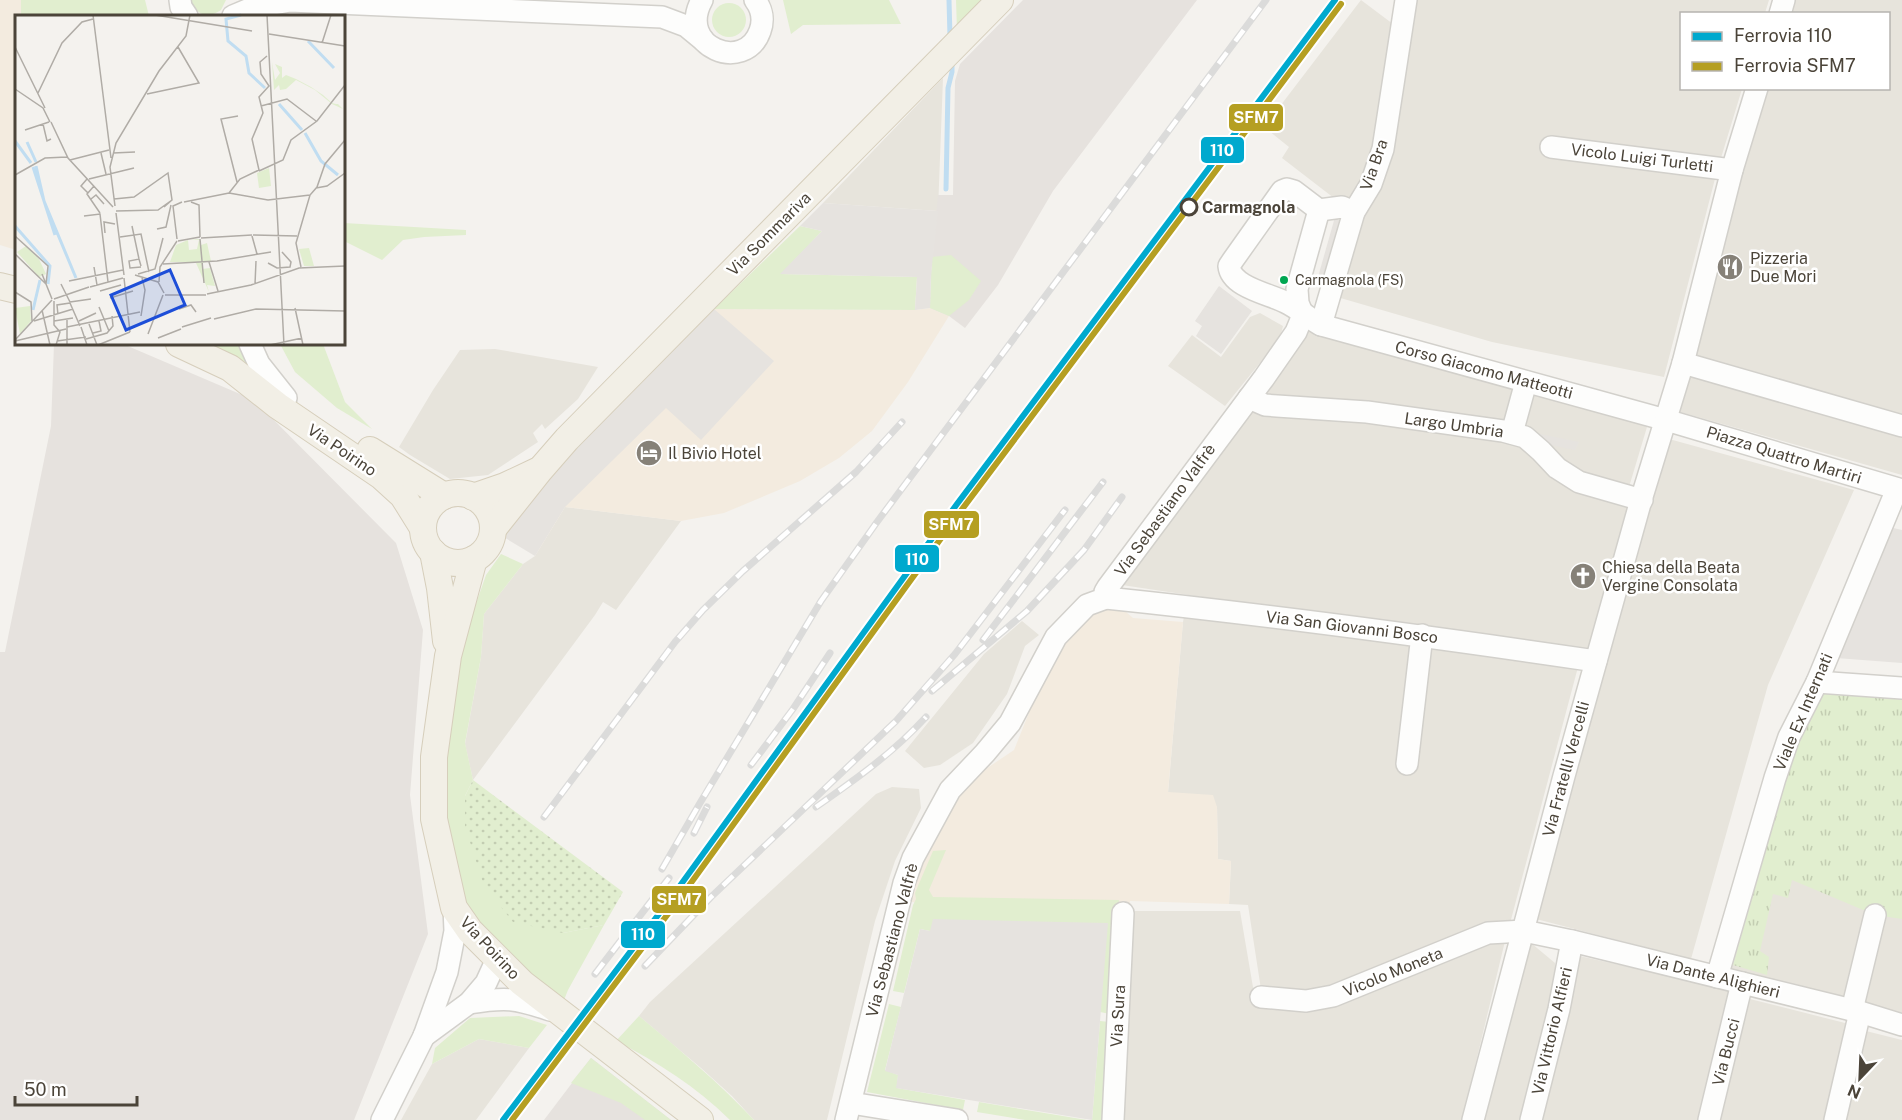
<svg xmlns="http://www.w3.org/2000/svg" width="1902" height="1120" viewBox="0 0 1902 1120" font-family="'Public Sans',sans-serif">
	<defs>
		<pattern id="park-tufts" width="24" height="20" patternUnits="userSpaceOnUse" patternTransform="scale(1.5)"><rect width="24" height="20" fill="#e1eecf"/><path d="M3 7l-1-3M5 7V3M7 7l1-3M15 17l-1-3M17 17v-4M19 17l1-3" fill="none" stroke="#c3cdb2"/></pattern>
		<pattern id="garden-dots" width="8" height="8" patternUnits="userSpaceOnUse" patternTransform="scale(1.5)"><rect width="8" height="8" fill="#e1eecf"/><path d="M2 2h.1M6 6h.1" fill="none" stroke="#c3cdb2" stroke-width="1.8" stroke-linecap="round"/></pattern>
	</defs>
	<rect width="100%" height="100%" fill="#f4f2ee"/>
	<g fill="#e7e4dc">
		<polygon points="1361,0 1393,24 1384,115 1359,195 1343,205 1282,158 1289,147 1264,127"/>
		<polygon points="1412,0 1769,0 1765,13 1682,14 1682,88 1742,89 1717,171 1664,377 1492,342 1337,297"/>
		<polygon points="1791,0 1902,0 1902,475 1677,411 1766,89 1888,88 1888,14 1787,13"/>
		<polygon points="943,78 938,211 823,203"/>
		<polygon points="1260,313 1283,326 1280,338 1225,406 1168,366 1192,335 1221,357 1250,317"/>
		<polygon points="1301,328 1314,329 1519,383 1508,427 1280,403 1260,392"/>
		<polygon points="495,349 598,367 578,399 545,429 542,424 533,433 538,442 488,475 450,479 410,455 399,447 433,390 460,350"/>
		<polygon points="1531,388 1623,416 1647,427 1629,487 1583,475 1519,429"/>
		<polygon points="1248,410 1497,436 1526,448 1628,504 1587,655 1122,585"/>
		<polygon points="1669,439 1854,490 1768,685 1691,959 1536,919"/>
		<polygon points="565,507 681,521 616,610 603,602 595,615 473,780 465,744 481,657 484,614 523,564 535,556"/>
		<polygon points="1185,611 1578,667 1508,931 1333,993 1262,996 1248,905 1229,904 1231,861 1218,859 1217,807 1168,793 1183,622"/>
		<polygon points="1022,621 1039,635 1025,646 1007,694 973,743 940,765 924,768 905,751 984,654"/>
		<polygon points="1818,688 1902,696 1902,1016 1728,970 1785,765"/>
		<polygon points="892,787 919,789 921,808 895,861 875,921 827,1120 754,1120 732,1096 701,1068 639,1016 650,1002 876,794"/>
		<polygon points="1128,911 1240,911 1255,999 1308,1003 1506,937 1462,1120 1117,1120"/>
		<polygon points="1531,943 1555,963 1556,996 1525,1120 1480,1120"/>
		<polygon points="1575,955 1736,991 1703,1120 1533,1120"/>
		<polygon points="1742,997 1849,1024 1826,1120 1714,1120"/>
		<polygon points="1862,1030 1902,1040 1902,1120 1838,1120"/>
		<polygon points="479,1039 529,1048 476,1120 401,1120 432,1064"/>
	</g>
	<g fill="#f3ebdf">
		<polygon points="0,0 21,0 21,16 16,16 16,250 0,245"/>
		<polygon points="930,308 949,316 908,382 872,431 839,458 800,481 724,513 681,521 565,507 535,556 636,378 714,309 915,310"/>
		<polygon points="1103,608 1125,611 1133,618 1183,622 1168,792 1213,795 1217,807 1218,859 1231,861 1229,904 1130,901 1128,911 910,902 929,845 968,781 1014,750 1058,640 1073,623"/>
	</g>
	<g fill="#e6e2de">
		<polygon points="1023,0 1197,0 1053,191 998,285 965,328 949,316 930,308 931,274 938,195 953,195 955,81 960,64"/>
		<polygon points="54,344 123,344 254,400 396,543 423,630 410,795 428,934 354,1120 0,1120 0,652 5,652 51,426"/>
		<polygon points="591,1058 671,1120 544,1120"/>
	</g>
	<g fill="#e1eecf">
		<polygon points="21,0 145,0 149,16 21,16"/>
		<path d="M189 0H226L221 10C206 20 197 14 189 0Z"/>
		<polygon points="783,0 889,0 901,24 803,25 791,34"/>
		<polygon points="956,0 987,0 957,31"/>
		<circle cx="729" cy="20" r="17"/>
		<polygon points="344,223 466,230 466,235 424,237 403,240 382,260 344,241"/>
		<polygon points="800,226 822,231 781,274 917,277 915,310 714,309"/>
		<polygon points="951,255 981,281 969,300 949,316 930,308 932,257"/>
		<polygon points="206,344 241,344 259,372"/>
		<polygon points="280,344 323,344 345,402 372,429 337,408 295,372"/>
		<polygon points="501,554 523,564 484,614 481,657 465,743 473,780 465,796 563,933 604,925 568,990 562,1005 468,914 437,821 456,661 486,575"/>
		<polygon points="946,850 929,890 933,897 1119,900 1110,1014 1100,1012 1107,924 930,931 920,929 904,993 893,991 913,905 916,899 915,893 933,851"/>
		<polygon points="889,1004 901,1007 885,1070 898,1075 897,1088 965,1100 963,1110 867,1092"/>
		<polygon points="519,1016 547,1025 529,1048 479,1039 432,1064 435,1048 470,1018"/>
		<path d="M639 1016C679 1049 718 1082 754 1120H730C697 1087 657 1062 616 1041Z"/>
		<polygon points="1100,1021 1110,1022 1104,1120 1092,1120"/>
		<polygon points="591,1058 671,1120 645,1120 621,1103 571,1083"/>
		<polygon points="979,1102 1087,1120 1025,1120 977,1112"/>
	</g>
	<polygon fill="url(#park-tufts)" points="1820,692 1902,699 1902,919 1875,915 1792,880 1788,898 1773,894 1760,951 1769,957 1767,975 1733,965 1790,764"/>
	<polygon fill="url(#garden-dots)" points="473,780 623,892 604,925 563,933 513,922 484,886 465,826 465,796"/>
	<g fill="#e6e3df">
		<polygon points="823,203 938,211 931,274 930,308 915,310 917,277 780,274 822,231 800,226"/>
		<polygon points="1335,217 1346,226 1326,292 1316,284"/>
		<polygon points="1219,286 1252,311 1221,354 1196,336 1202,326 1195,321"/>
		<polygon points="714,309 774,361 701,440 666,408 565,507 535,556 502,536 545,476 636,378"/>
		<polygon points="1536,433 1579,442 1575,450 1546,444 1546,441 1536,439"/>
		<polygon points="1889,527 1902,530 1902,663 1836,658"/>
		<polygon points="933,919 1108,923 1092,1120 896,1088 898,1075 885,1071 920,929 930,931"/>
	</g>
	<g fill="none" stroke-linecap="round" stroke-linejoin="round">
		<g stroke="#c0ddf1" stroke-width="5">
			<polyline points="949,0 950,37"/>
			<polyline points="946,189 948,88 952,72 952,62"/>
		</g>
		<defs>
			<g id="minor">
				<polyline points="180,0 181,7 187,16"/>
				<path d="M702 0C676 47 745 74 760 31 764 20 762 9 755 0"/>
				<polyline points="1780,14 1784,0"/>
				<polyline points="233,16 252,8 290,1 662,17 686,26 703,40"/>
				<polyline points="1551,147 1732,170"/>
				<path d="M1319 210 1294 191 1287 189 1282 191 1233 260 1229 266C1231 287 1269 294 1285 302 1298 308 1308 318 1321 325L1666 420 1902 490"/>
				<polyline points="1319,210 1342,207 1354,212"/>
				<polyline points="1303,315 1298,303 1297,289 1319,210"/>
				<polyline points="1321,325 1354,212 1371,184 1383,149 1406,0"/>
				<polyline points="250,344 259,364 286,398"/>
				<polyline points="1683,363 1902,426"/>
				<polyline points="1249,398 1265,405 1277,406 1367,412 1503,431 1525,437 1541,451 1557,468 1579,482 1642,500"/>
				<polyline points="1512,433 1526,382"/>
				<path d="M1106 598C1270 615 1433 637 1596 661"/>
				<polyline points="1817,682 1902,688"/>
				<polyline points="1407,764 1422,635"/>
				<polyline points="1717,977 1775,778 1789,737 1817,682 1897,489"/>
				<polyline points="1261,997 1306,1001 1333,996 1488,933 1524,931 1572,941 1860,1012 1902,1025"/>
				<path d="M469 1003C506 997 515 998 550 1010"/>
				<polyline points="1852,1010 1875,915"/>
				<polyline points="424,1036 469,1003 486,983 497,959"/>
				<polyline points="851,1103 957,1120"/>
				<polyline points="382,1120 424,1036 447,972 455,931 454,908"/>
				<polyline points="846,1120 904,883 913,858 950,790 985,753 1010,723 1056,637 1087,605 1106,598 1105,592 1108,587 1264,378 1296,332 1303,315"/>
				<polyline points="1113,1120 1123,913"/>
				<polyline points="1473,1120 1564,776 1641,500 1683,363 1732,170 1757,88"/>
				<polyline points="1531,1120 1559,1009 1572,941"/>
				<polyline points="1709,1120 1742,983"/>
				<polyline points="1835,1120 1860,1012"/>
			</g>
			<g id="major">
				<polyline points="0,286 16,290"/>
				<polyline points="179,344 230,368 278,406 381,476 403,496 423,528"/>
				<polyline points="370,450 444,496"/>
				<circle cx="458" cy="528" r="35"/>
				<polyline points="473,497 505,486 537,471"/>
				<polyline points="493,529 540,470 567,439 1000,0"/>
				<polyline points="433,552 440,588 446,641"/>
				<polyline points="474,559 448,656 434,757 434,819 454,908 470,931 522,983 700,1120"/>
			</g>
		</defs>
		<use href="#minor" stroke="#d2d0cb" stroke-width="24"/>
		<use href="#major" stroke="#d6cebb" stroke-width="28"/>
		<use href="#minor" stroke="#fdfdfc" stroke-width="21"/>
		<use href="#major" stroke="#f2efe6" stroke-width="26"/>
		<defs>
			<g id="rail">
				<polyline points="983,640 1103,482"/>
				<polyline points="932,691 1027,611 1084,550 1122,497"/>
				<polyline points="751,765 793,709 830,653"/>
				<path d="M816 807C856 779 893 753 926 717"/>
				<polyline points="544,817 675,642 703,610 743,571 856,472 902,422"/>
				<polyline points="694,833 707,807"/>
				<polyline points="662,869 700,803 821,601 877,522 1266,0"/>
				<polyline points="645,966 711,897 896,721 955,654 1065,510"/>
				<polyline points="595,974 669,878"/>
				<polyline points="505,1120 515,1104"/>
			</g>
		</defs>
		<use href="#rail" stroke="#dbdbda" stroke-width="7"/>
		<use href="#rail" stroke="#fff" stroke-width="4.5" stroke-dasharray="14" stroke-linecap="butt"/>
		<defs>
			<polyline id="rail-1" points="503,1120 674,894 957,504 1335,0"/>
			<polyline id="rail-2" points="512,1120 680,898 963,508 1341,4"/>
		</defs>
		<use href="#rail-1" stroke="#fff" stroke-width="10"/>
		<use href="#rail-2" stroke="#fff" stroke-width="10"/>
		<use href="#rail-1" stroke="#00a9ce" stroke-width="6"/>
		<use href="#rail-2" stroke="#b59f22" stroke-width="6"/>
	</g>
	<defs>
		<symbol id="restaurant-disc" viewBox="-11 -11 22 22"><circle r="9.5" fill="#868178" stroke="#fff"/><path d="M-5-6h1v4h1v-4h1v4h1v-4h1v5L-1.5 .5V6h-2V.5L-5-1ZM5-6V6H3V1.5H1.5Q1.5-4 5-6Z" fill="#fff"/></symbol>
		<symbol id="hotel-disc" viewBox="-11 -11 22 22"><circle r="9.5" fill="#868178" stroke="#fff"/><path d="M-6-4.5h1.5V1H6V5H4.5V3h-9V5H-6ZM-4 0a1.8 1.8 0 1 1 3.6 0ZM.5 0V-2.5h3Q6-2.5 6 0Z" fill="#fff"/></symbol>
		<symbol id="church-disc" viewBox="-11 -11 22 22"><circle r="9.5" fill="#868178" stroke="#fff"/><path d="M-1.2-6h2.4v3.5h3.3v2.4h-3.3V6h-2.4V-.1h-3.3v-2.4h3.3Z" fill="#fff"/></symbol>
	</defs>
	<g fill-rule="evenodd">
		<use href="#restaurant-disc" x="1715" y="252" width="30" height="30"/>
		<use href="#hotel-disc" x="634" y="438" width="30" height="30"/>
		<use href="#church-disc" x="1568" y="561" width="30" height="30"/>
	</g>
	<circle fill="#fff" stroke="#4b4439" stroke-width="3" cx="1189" cy="207" r="8"/>
	<circle fill="#00a651" stroke="#fff" stroke-width="2" cx="1284" cy="280" r="5"/>
	<g text-anchor="middle" dominant-baseline="central" stroke-width="5" stroke-linejoin="round" paint-order="stroke">
		<g font-size="14" fill="#4b4439" stroke="#fff" text-anchor="start">
			<text x="1295" y="280">Carmagnola (FS)</text>
		</g>
		<g font-size="16" fill="#4b4439" stroke="#fff">
			<text transform="translate(1642 158) rotate(7)">Vicolo Luigi Turletti</text>
			<text transform="translate(1374 165) rotate(-71)">Via Bra</text>
			<text transform="translate(769 234) rotate(-45)">Via Sommariva</text>
			<text transform="translate(1484 370) rotate(15)">Corso Giacomo Matteotti</text>
			<text transform="translate(1454 425) rotate(8)">Largo Umbria</text>
			<text transform="translate(342 450) rotate(34)">Via Poirino</text>
			<text transform="translate(1784 455) rotate(17)">Piazza Quattro Martiri</text>
			<text transform="translate(1165 510) rotate(-54)">Via Sebastiano Valfrè</text>
			<text transform="translate(1352 627) rotate(7)">Via San Giovanni Bosco</text>
			<text transform="translate(1803 712) rotate(-67)">Viale Ex Internati</text>
			<text transform="translate(1566 769) rotate(-75)">Via Fratelli Vercelli</text>
			<text transform="translate(892 940) rotate(-75)">Via Sebastiano Valfrè</text>
			<text transform="translate(490 948) rotate(47)">Via Poirino</text>
			<text transform="translate(1393 972) rotate(-22)">Vicolo Moneta</text>
			<text transform="translate(1713 976) rotate(14)">Via Dante Alighieri</text>
			<text transform="translate(1118 1016) rotate(-87)">Via Sura</text>
			<text transform="translate(1552 1031) rotate(-77)">Via Vittorio Alfieri</text>
			<text transform="translate(1726 1052) rotate(-76)">Via Bucci</text>
		</g>
		<g font-size="16" font-weight="bold" fill="#4b4439" stroke="#fff" text-anchor="start">
			<text x="1202" y="207">Carmagnola</text>
		</g>
		<g font-size="16" fill="#4b4439" stroke="#fff" text-anchor="start">
			<text x="1750" y="258">Pizzeria<tspan x="1750" dy="18">Due Mori</tspan></text>
			<text x="668" y="453">Il Bivio Hotel</text>
			<text x="1602" y="567">Chiesa della Beata<tspan x="1602" dy="18">Vergine Consolata</tspan></text>
		</g>
	</g>
	<g transform="translate(15 15)">
		<rect width="330" height="330" fill="#f4f2ee"/>
		<path d="M257 47 260 65 265 58 260 49 267 52V63L271 60 281 64 296 72 308 80 317 88 321 89H323L328 94 317 89 300 75 281 65 271 74 265 75 264 70 259 75ZM184 224 186 230 192 228 196 246 187 248V254L195 253 200 271 192 270 194 277 181 248 187 247H155L161 230 173 225 174 235 182 234 184 225H175Z" fill="#e1eecf"/>
		<path d="M254 153 256 171 244 173 242 158ZM294 233 299 251H289L284 234Z" fill="#e1eecf"/>
		<path d="M11 231 24 244 31 259 24 262 2 237Z" fill="#e1eecf"/>
		<path d="M15 291 16 306 5 319 0 293Z" fill="#e1eecf"/>
		<path fill="none" stroke="#c0ddf1" stroke-width="3" d="M226 0 211 4 213 26 231 41 234 58 250 73M293 26 319 53M264 89 287 115M290 118 306 146 323 160M0 126 16 148M12 127 21 147M21 151 29 186 61 263M18 152 40 220M0 211 35 251 33 269M18 295 25 265"/>
		<path fill="none" stroke="#b0aca6" stroke-width="1.5" d="M78 0 96 143M140 0 237 16M252 0 269 330M254 19 330 31M307 28 316 0M0 32 30 93M0 74 28 93 35 107M23 78 47 28 67 7 78 4M132 79 184 68 163 32M246 91 272 84 301 106M36 107 53 143 98 192M28 109 32 126 36 124M10 115 34 107M86 138 91 159M98 138 120 137M55 145 94 135M244 156 268 145 276 125 302 106 330 70M0 160 30 143 52 142M72 164 66 171 73 178M74 164 119 153M222 167 206 104 223 101M79 171 72 179 85 198M301 173 312 171 330 158M214 178 225 164 244 155 237 124 248 98 244 82 254 71 246 59 245 47 252 41M76 184 81 180 89 189M99 184 119 182 153 158 157 185 149 192M169 187 214 178 253 185 295 180M176 187 184 190 185 222M100 191 95 152 101 128 144 56 171 21 175 0M101 196 143 195 157 185M101 198 109 260M69 201 85 199 93 267M117 211 124 244M142 214 151 212 156 190M90 218 89 207 100 209M238 220 282 221M0 221 33 251 31 269M237 221 242 239M105 222 126 219 134 257M186 223 237 220M162 224 158 191 167 187M185 224 189 268M163 226 185 222M0 239 31 269M194 247 203 276M253 248 262 253 275 252 276 247 267 237M148 249 202 246 256 237M79 252 82 270M126 252 115 253 114 246 124 244 126 251M286 252 281 228 295 180 302 172 310 149 330 125M27 259 37 284M123 259 140 254 148 223M120 260 143 267 149 278M109 263 115 317M54 266 108 255M144 267 145 252 162 226M46 269 55 287M240 269 241 246M75 272 108 263M85 276 106 270M0 277 16 287 17 306M192 279 236 270 284 253 330 251M150 280H191M95 283 118 276M39 284 74 272M39 286V310L45 317 41 330M55 287 76 284M55 288 65 311M84 292 94 316M280 293 288 330M164 294 176 290 181 297M27 295 35 330M43 300 42 290 55 288M126 301 130 275 127 263M199 304 241 294 330 296M52 305V330M19 306 58 294M39 306 58 303M64 306 81 298M74 309 82 330M52 312 125 297M66 312 72 330M167 312 196 303M78 318 86 316 84 306M133 319 148 280M143 323 166 314M71 324 92 318 98 311 97 301M0 325 37 285M0 326 51 314M42 326 71 322M83 330 115 317M255 330 287 323"/>
		<path fill="#1d4ed8" fill-opacity="0.15" stroke="#1d4ed8" stroke-width="3" d="M155 255 170 290 111 315 96 280Z"/>
		<rect width="330" height="330" fill="none" stroke="#4b4439" stroke-width="3"/>
	</g>
	<g stroke="#fff" stroke-width="2">
		<rect x="1228" y="103" width="56" height="29" rx="6" fill="#b59f22"/>
		<rect x="1200" y="136" width="45" height="28" rx="6" fill="#00a9ce"/>
		<rect x="923" y="510" width="57" height="29" rx="6" fill="#b59f22"/>
		<rect x="894" y="544" width="46" height="29" rx="6" fill="#00a9ce"/>
		<rect x="651" y="885" width="56" height="29" rx="6" fill="#b59f22"/>
		<rect x="620" y="920" width="46" height="29" rx="6" fill="#00a9ce"/>
	</g>
	<g font-size="16" text-anchor="middle" font-weight="bold" fill="#fff">
		<text x="1256" y="123">SFM7</text>
		<text x="1222" y="156">110</text>
		<text x="951" y="530">SFM7</text>
		<text x="917" y="565">110</text>
		<text x="679" y="905">SFM7</text>
		<text x="643" y="940">110</text>
	</g>
	<rect x="1680" y="12" width="210" height="78" fill="#ffffff" stroke="#b7b4b0" stroke-width="1.5"/>
	<rect x="1692" y="32" width="30" height="9" fill="#00a9ce" stroke="#b7b4b0" stroke-width="1.5"/>
	<text x="1734" y="42" font-size="18" fill="#4b4439">Ferrovia 110</text>
	<rect x="1692" y="62" width="30" height="9" fill="#b59f22" stroke="#b7b4b0" stroke-width="1.5"/>
	<text x="1734" y="72" font-size="18" fill="#4b4439">Ferrovia SFM7</text>
	<g transform="translate(1860 1078) rotate(203)" stroke="#ffffff" stroke-width="4.5" paint-order="stroke">
	<path d="M0-4.5L10 22L0 15L-10 22Z" fill="#4b4439"/>
	<text y="-9" font-size="16" font-weight="bold" text-anchor="middle" fill="#4b4439">N</text>
	</g>
	<path d="M15 1096v9h122v-9" fill="none" stroke="#4b4439" stroke-width="3"/>
	<text x="24" y="1096" font-size="18" fill="#4b4439" stroke="#ffffff" stroke-width="4.5" paint-order="stroke">50 m</text>
</svg>
